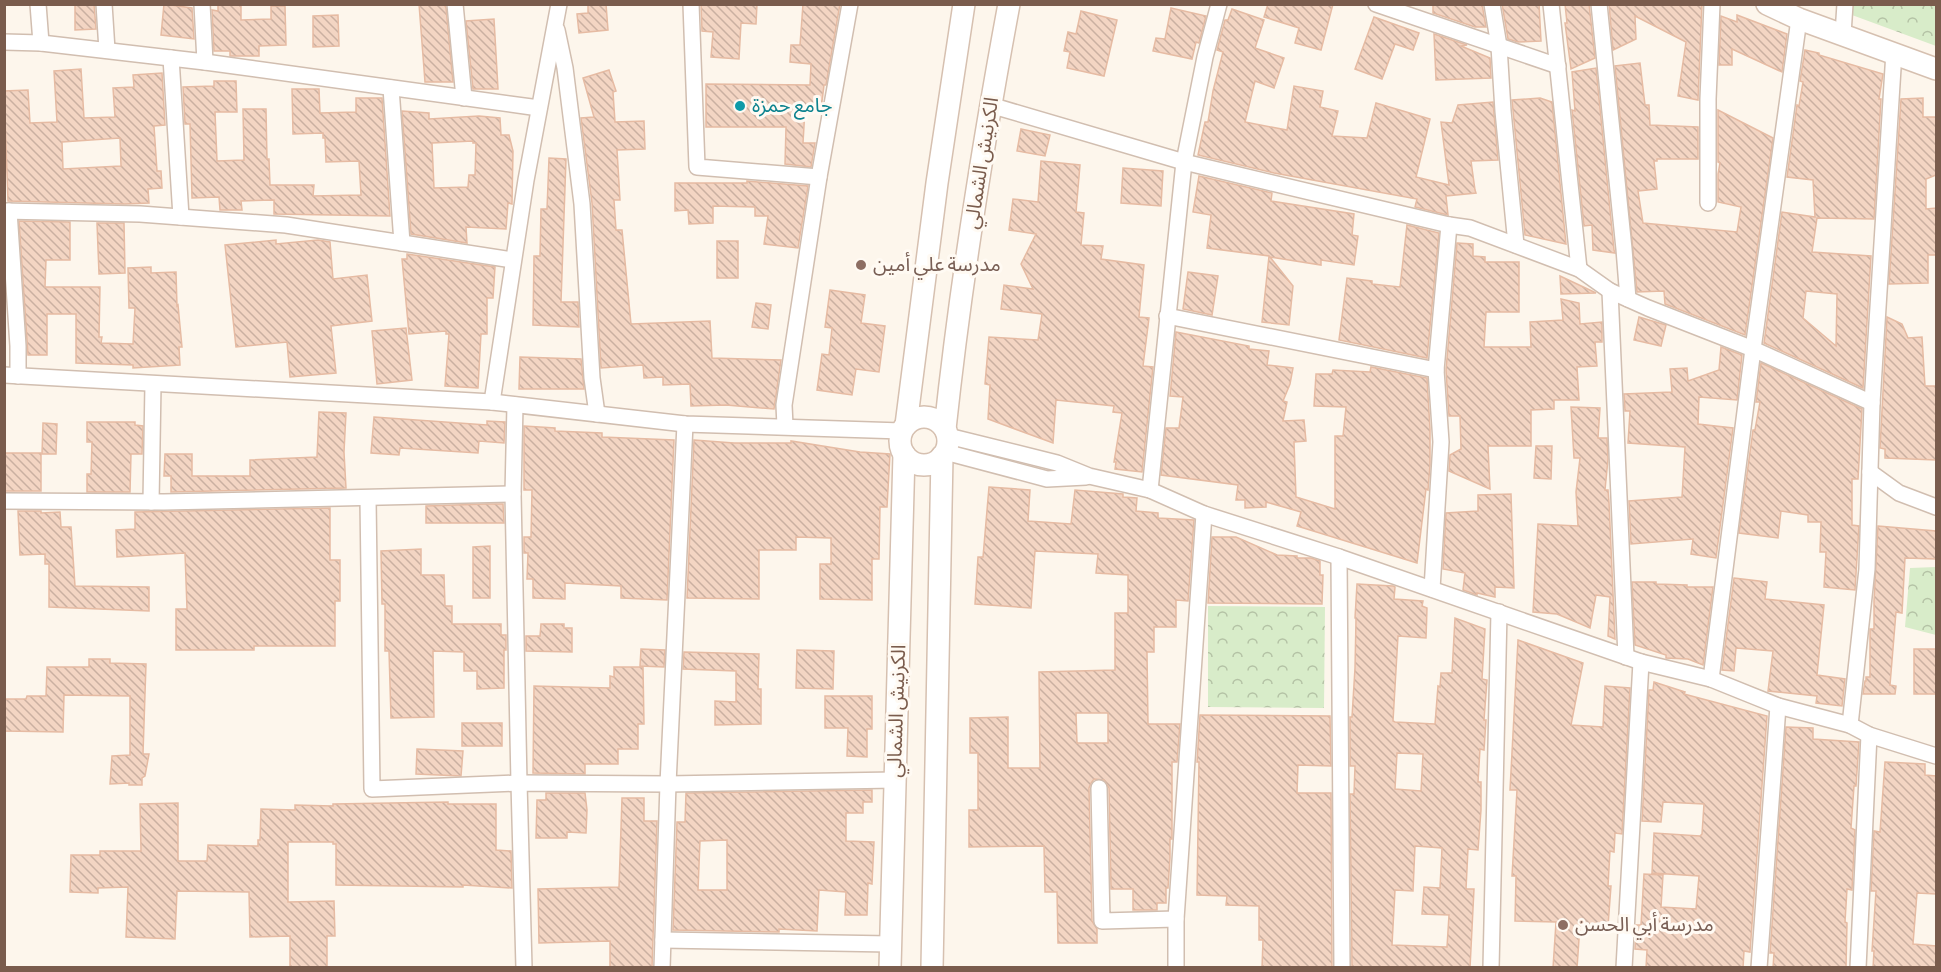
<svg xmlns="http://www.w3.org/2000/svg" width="1941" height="972" viewBox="0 0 1941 972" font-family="'Sofia Sans Condensed','Noto Sans Arabic',sans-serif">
	<defs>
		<pattern id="park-crowns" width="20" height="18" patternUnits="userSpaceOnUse" patternTransform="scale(1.5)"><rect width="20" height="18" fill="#d8ecc9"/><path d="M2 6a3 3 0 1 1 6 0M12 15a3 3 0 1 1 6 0" fill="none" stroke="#b4c2a5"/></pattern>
		<pattern id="building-back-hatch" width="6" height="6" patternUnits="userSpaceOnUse" patternTransform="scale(1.5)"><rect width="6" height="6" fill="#f3d5c3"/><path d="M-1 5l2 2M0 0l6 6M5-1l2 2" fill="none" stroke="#cab0a1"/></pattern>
	</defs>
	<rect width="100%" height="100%" fill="#fdf6ec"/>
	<g fill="url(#park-crowns)">
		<polygon points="1849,4 1936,5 1936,46 1852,15"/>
		<polygon points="1936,567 1936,635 1905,627 1910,568"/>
		<polygon points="1208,606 1325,607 1324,708 1208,707"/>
	</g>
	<g fill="url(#building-back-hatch)" stroke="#e6bba3" stroke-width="1.5" fill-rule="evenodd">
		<polygon points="75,4 94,4 96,29 75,30"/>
		<polygon points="164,4 192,8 194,39 161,35"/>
		<polygon points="218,4 241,4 241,20 271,19 271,6 285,6 286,45 259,46 259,56 230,56 230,51 214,51 212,10 218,11"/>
		<polygon points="419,4 444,4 446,8 453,82 425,82"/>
		<polygon points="588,4 606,4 608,30 579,33 577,14 588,13"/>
		<polygon points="701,4 757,4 756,24 741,23 739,59 711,57 713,32 702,31"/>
		<polygon points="803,4 840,4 826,85 824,85 821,110 805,109 803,143 815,143 811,167 785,164 786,127 706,127 706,84 810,85 811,64 790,62 791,45 800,45"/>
		<polygon points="1268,4 1333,4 1321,50 1295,43 1299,28 1264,17"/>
		<polygon points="1433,4 1482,4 1486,27 1475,27 1433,13"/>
		<polygon points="1502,4 1539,4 1541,41 1518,42 1508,39"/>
		<polygon points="1565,4 1589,4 1595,58 1571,69 1565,23 1567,23"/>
		<polygon points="1609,4 1702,4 1698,100 1678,96 1686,42 1635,16 1636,39 1613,50"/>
		<polygon points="1171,8 1206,16 1199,43 1196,42 1192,59 1153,51 1156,38 1165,39"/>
		<polygon points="1232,9 1264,20 1255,48 1284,58 1274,88 1255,81 1245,122 1287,130 1294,86 1323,91 1320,107 1338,111 1332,136 1367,138 1376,103 1430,119 1416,177 1449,185 1441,122 1452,123 1458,105 1493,102 1498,160 1471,161 1475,190 1476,193 1446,196 1448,215 1415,207 1417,199 1274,173 1198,155 1205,122 1208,122 1213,91 1223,52 1217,50 1225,20 1228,20"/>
		<polygon points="1081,11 1117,20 1104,76 1067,68 1070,52 1064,51 1068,32 1076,34"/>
		<polygon points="338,15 339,46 313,47 313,16"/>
		<polygon points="1737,15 1787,34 1782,72 1732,49 1732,65 1719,65 1721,16 1737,22"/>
		<polygon points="1374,17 1419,33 1413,50 1395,44 1382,79 1355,69"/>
		<polygon points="494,19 498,89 473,89 466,21"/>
		<polygon points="1434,34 1467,45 1461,46 1490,58 1491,78 1436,80"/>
		<path d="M1805 50 1819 53V55L1883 74 1879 99H1881L1874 219 1817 218 1812 252 1871 256 1863 388 1764 343 1782 212 1815 217 1813 180 1787 177 1797 105 1799 106 1803 82 1800 81ZM1806 291 1837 294 1836 346 1803 318Z"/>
		<polygon points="1640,63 1645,105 1649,105 1650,125 1698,127 1698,159 1657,159 1657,161 1654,161 1657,189 1638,191 1643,223 1737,232 1741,207 1718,202 1718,174 1720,163 1718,162 1718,110 1773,138 1745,335 1665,304 1664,291 1637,292 1615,66"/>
		<polygon points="1596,68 1614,250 1615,253 1593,250 1592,225 1584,226 1572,110 1575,111 1572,72"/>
		<path d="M81 69 84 118 115 117 113 88 134 87 133 75 162 73 165 125 154 126 157 171H161L162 188 148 189 149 203 124 204 8 201 4 91 28 90 30 123 57 122 54 71ZM120 138 121 166 63 169 62 142Z"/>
		<polygon points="609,70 616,91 613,92 615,122 644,121 645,149 617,150 620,200 614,200 616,230 622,230 631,324 710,321 712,358 781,360 774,409 726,405 691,406 690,384 663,385 663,377 644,378 643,365 601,368 592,203 581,118 594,117 583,78"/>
		<polygon points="214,81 236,81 237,112 215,112 217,161 244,160 243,109 266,109 267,159 269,159 270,185 314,185 313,196 361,195 359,161 326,162 325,138 323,138 323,133 293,134 292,89 319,89 320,113 356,112 356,98 382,98 390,216 274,214 274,200 241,201 242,210 220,210 219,197 192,198 190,124 185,124 183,87 214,86"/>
		<polygon points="1540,98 1552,102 1566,244 1525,235 1512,100"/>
		<polygon points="1923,98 1923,117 1936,117 1936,175 1926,179 1926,209 1936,208 1936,255 1928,255 1928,283 1889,284 1901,99"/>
		<path d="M402 111 429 113V119L479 116 500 118 501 135H509L513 151 512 204 508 203 506 229 466 227 467 243 411 234ZM473 141V143H476L475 175H469L468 187 434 188 432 143Z"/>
		<polygon points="1021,129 1050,135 1045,156 1017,151"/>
		<polygon points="549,158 566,159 561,302 578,302 579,327 533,325 534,256 540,256 541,209 547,209"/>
		<polygon points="1041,161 1080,165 1076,212 1084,213 1081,245 1103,246 1101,259 1144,265 1139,317 1149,318 1143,366 1153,367 1142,472 1115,469 1116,462 1114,462 1122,413 1113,412 1114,406 1056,400 1053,443 988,419 990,385 985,384 989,337 1038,340 1042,314 1001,309 1004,285 1033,289 1021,264 1036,234 1009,230 1013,199 1038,202"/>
		<polygon points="1123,168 1163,171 1161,206 1121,203"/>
		<polygon points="1199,176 1272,193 1271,201 1354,214 1352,235 1358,236 1354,265 1321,260 1321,265 1270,257 1293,286 1289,325 1262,322 1269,256 1207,248 1211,215 1193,212"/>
		<polygon points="747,181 808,186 798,248 764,244 768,216 755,216 755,207 713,206 713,223 689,224 688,210 675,211 675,183 747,183"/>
		<polygon points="19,221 70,222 70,260 46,260 45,287 100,287 99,337 102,337 101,343 133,344 135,308 129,308 128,268 151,267 151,273 176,272 177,306 178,305 182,347 179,347 180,365 133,368 133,365 76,363 76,314 47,314 47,355 28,355"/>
		<polygon points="97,223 124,223 125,273 99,274"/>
		<polygon points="1407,225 1439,233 1427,358 1339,340 1347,278 1372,281 1372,284 1400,287"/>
		<polygon points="276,240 276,244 318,240 330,242 333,279 367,275 372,321 331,326 336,373 290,377 287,342 236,347 225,245"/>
		<rect x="717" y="241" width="21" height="37"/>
		<polygon points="1457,243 1473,244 1473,256 1485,257 1485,262 1519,262 1519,312 1486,312 1484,347 1531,347 1530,322 1563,320 1561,299 1579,303 1580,324 1602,322 1602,342 1595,342 1597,366 1577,367 1579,400 1554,400 1554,409 1531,410 1531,446 1488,446 1490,489 1449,471 1450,455 1461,449 1460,416 1449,416 1446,370"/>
		<polygon points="407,254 495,267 493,298 487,298 487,334 481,334 478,388 445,386 449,334 446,334 446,331 409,334 402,259 407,259"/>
		<polygon points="1188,272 1218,276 1212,315 1183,309"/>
		<polygon points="1560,276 1594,292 1596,293 1561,294"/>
		<polygon points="830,290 865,295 861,323 885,326 879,372 856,369 852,395 817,390 822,354 829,355 832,328 825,327"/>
		<polygon points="756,303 771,305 768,329 752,327"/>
		<polygon points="1639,317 1666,325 1661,346 1634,340"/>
		<polygon points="1887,317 1902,324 1908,338 1922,337 1925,386 1936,386 1936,460 1885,458 1885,449 1880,448"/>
		<polygon points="406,328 412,380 377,384 372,331"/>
		<polygon points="1176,332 1249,346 1249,349 1269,351 1267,365 1293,368 1290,384 1283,401 1287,402 1283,421 1304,420 1306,441 1294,442 1296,497 1335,509 1335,436 1343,436 1346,407 1314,406 1316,374 1332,374 1333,370 1370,372 1371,367 1427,378 1430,429 1430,465 1428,490 1426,489 1417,563 1297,526 1301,512 1266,502 1266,507 1245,508 1245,500 1236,500 1238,485 1161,475 1166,428 1179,428 1183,397 1170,396"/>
		<polygon points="1721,347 1742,355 1737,400 1699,397 1698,424 1733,428 1716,558 1691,554 1693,539 1631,544 1629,501 1682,497 1685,447 1628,443 1630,411 1625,411 1624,394 1672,392 1670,369 1687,368 1688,381 1719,370"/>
		<polygon points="520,357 581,359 584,389 519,389"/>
		<polygon points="1761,363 1862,409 1858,479 1852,479 1852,525 1859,526 1855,590 1824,587 1826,552 1820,552 1821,522 1808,522 1808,515 1781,511 1778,538 1739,533 1753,430 1755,430 1760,402 1756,402"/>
		<polygon points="1571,407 1600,408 1598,438 1607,438 1608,459 1605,490 1608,490 1609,502 1615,639 1608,636 1610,597 1596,595 1590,628 1557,614 1533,612 1538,524 1578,526 1576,492 1580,458 1574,458"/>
		<polygon points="319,412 346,413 344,452 346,488 171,492 171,476 164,476 165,454 192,454 192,476 250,476 250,460 317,457"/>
		<polygon points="374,417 487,425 487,421 505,422 504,443 479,441 478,453 400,448 399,455 371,453"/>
		<polygon points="87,422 135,422 135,425 143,426 142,454 131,454 130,492 87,492 87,474 91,474 92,442 87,442"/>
		<polygon points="43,423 57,424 56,454 42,454"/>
		<polygon points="524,426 555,428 555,431 602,433 602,437 674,440 667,600 621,598 621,586 565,583 565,599 533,598 533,579 527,579 528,553 524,553 524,537 531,537 532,490 524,490"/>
		<polygon points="694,440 734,443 791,443 791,441 860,452 890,454 887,507 880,507 879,559 872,559 872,600 820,599 820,564 831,564 831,538 796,537 796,550 759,550 759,599 687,598"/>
		<polygon points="1536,446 1552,446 1551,479 1534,478"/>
		<rect x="4" y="453" width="37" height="38"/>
		<path d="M989 487 1030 490 1028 521 1071 524 1075 490 1123 494V497L1137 498 1136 511 1158 513V518L1194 520 1188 601 1176 600V627H1154V652H1147L1148 724H1180L1177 762H1172V839H1170V858L1168 888H1166V903H1157V910H1133V889H1111L1109 788 1104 780 1094 779 1091 783 1089 788 1092 921 1097 929V943H1058L1057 892H1045L1044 846 969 847V810H978V753H970V718L1008 717V768H1040L1039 672 1115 670V613H1128V575L1096 573 1098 554 1035 551 1031 608 975 604 978 557H983ZM1076 713H1108V743H1077Z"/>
		<polygon points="1511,494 1514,588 1495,587 1495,597 1477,593 1477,595 1463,590 1465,573 1443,569 1446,513 1478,511 1478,495"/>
		<polygon points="486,504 503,504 504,523 426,523 426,506"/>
		<polygon points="330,508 330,560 340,560 340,601 335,601 335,646 254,646 254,650 176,650 176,609 187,609 185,553 117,557 116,530 135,529 135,512"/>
		<polygon points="18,511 41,511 41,513 60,512 61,527 71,527 75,586 149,587 149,611 49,607 49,564 45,564 45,554 20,555"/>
		<polygon points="1878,526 1936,531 1936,559 1905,558 1902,613 1896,612 1890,685 1896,686 1895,694 1863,694 1865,681 1866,681 1866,677 1870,677 1870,629 1874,629 1874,601"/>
		<polygon points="1212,537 1236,537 1277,555 1297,556 1297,558 1311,558 1320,561 1320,575 1323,575 1322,604 1208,603"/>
		<polygon points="490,546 490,598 473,598 473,547"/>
		<polygon points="421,549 421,575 444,575 445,606 452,606 452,624 501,624 501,635 506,635 506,650 504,650 504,688 477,689 477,671 464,671 464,652 433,651 434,717 391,718 389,651 385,651 385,604 382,604 381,551"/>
		<polygon points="1734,578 1767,582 1765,599 1824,605 1817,675 1845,679 1842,706 1816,703 1817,696 1768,691 1773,651 1736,648 1734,671 1722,670"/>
		<polygon points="1632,582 1656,582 1656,584 1687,585 1687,587 1713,587 1703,665 1688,659 1666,658 1666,655 1635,645"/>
		<path d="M1357 584 1393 586 1395 587 1394 599 1423 601 1422 606 1427 608 1426 638 1398 636 1393 721 1395 722 1435 724 1438 686 1440 687 1441 673H1452L1455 618 1485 629 1482 679 1487 680 1484 720H1486L1484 750 1480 749 1478 782H1481V810L1478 850 1468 849 1466 889H1474L1470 968H1352L1350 794H1354L1355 766H1350V717H1352L1355 668 1356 619 1355 618ZM1397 753 1423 754 1421 791 1395 789ZM1415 846 1442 848 1440 888 1424 887 1422 914 1449 915 1447 947 1392 945 1395 890 1413 891Z"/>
		<polygon points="541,624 564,624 564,628 572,628 572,652 526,651 526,636 540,636"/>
		<polygon points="1518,640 1583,663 1571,725 1603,727 1605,686 1630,688 1622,834 1615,833 1614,852 1610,851 1608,886 1611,886 1608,926 1580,925 1577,968 1553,968 1556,922 1515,921 1516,876 1512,876 1517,790 1510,790"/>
		<polygon points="641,649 665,650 664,667 640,666"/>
		<rect x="1914" y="649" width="22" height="45"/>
		<polygon points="797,650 834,651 833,689 796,688"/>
		<polygon points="684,652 759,654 758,689 761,689 761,724 715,725 715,701 736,702 736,671 683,669"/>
		<polygon points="89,659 110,659 110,663 146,664 143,754 149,754 145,776 142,778 142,785 129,785 129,783 110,784 112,756 130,755 130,696 64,695 63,732 4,731 4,699 26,699 27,696 46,696 47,667 89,667"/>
		<polygon points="614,667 643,667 644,724 638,724 638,749 618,749 618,764 585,764 585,774 533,773 534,686 610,688 610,676 614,677"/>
		<polygon points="1654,682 1685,692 1684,694 1767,716 1750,952 1744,951 1743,968 1646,968 1647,950 1635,949 1636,925 1641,925 1644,874 1663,875 1661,907 1696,909 1699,876 1652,873 1654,833 1700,836 1702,834 1704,804 1663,802 1661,822 1642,821 1649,690 1653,690"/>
		<polygon points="825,696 872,696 872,729 867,729 867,757 847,756 848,728 825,728"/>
		<polygon points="1200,715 1330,716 1331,766 1298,765 1297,793 1331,793 1332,968 1262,968 1263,940 1259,940 1259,906 1226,905 1227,896 1197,895 1199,762 1197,762"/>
		<rect x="462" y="723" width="40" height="23"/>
		<polygon points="1786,727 1813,728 1813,739 1859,742 1856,786 1854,786 1851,828 1855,830 1852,890 1847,889 1845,922 1847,923 1846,968 1773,968 1774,953 1770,953"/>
		<polygon points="417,749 463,751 461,776 416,774"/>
		<polygon points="1885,762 1925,764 1925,775 1936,776 1936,894 1917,893 1913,944 1936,946 1936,968 1873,968 1874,951 1872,951 1876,891 1871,891 1874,831 1880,832"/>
		<path d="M872 790V802H863V813H846V841L874 842 872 884 868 883 867 915H845L846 892 819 890 817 931 779 929V932L673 930 677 822H685L686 793ZM727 840V890H698L700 841Z"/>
		<polygon points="546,793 585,793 587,810 586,833 567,832 567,838 536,838 537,800 546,800"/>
		<polygon points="622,798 644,798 644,821 657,821 652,968 610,968 610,941 539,943 538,889 619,887"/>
		<polygon points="448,802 448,804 496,804 496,850 511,851 512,888 463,885 463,887 336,885 336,844 333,844 333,842 288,842 288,902 334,901 335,936 327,936 327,968 290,968 290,936 250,937 249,892 177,891 175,939 126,937 128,887 98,888 98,893 70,892 71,855 100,855 100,851 141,851 140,804 178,803 178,861 207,861 208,845 258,846 258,840 260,840 261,809 295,810 295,805 333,806 333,804"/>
	</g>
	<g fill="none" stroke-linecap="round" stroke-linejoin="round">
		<defs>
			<g id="street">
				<polyline points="38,4 41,43"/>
				<polyline points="104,4 107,50"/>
				<polyline points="202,4 205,62"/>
				<polyline points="455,4 464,98"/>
				<polyline points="691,4 697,167 819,177"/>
				<polyline points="1376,4 1558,66"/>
				<polyline points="1492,4 1499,46 1503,111 1516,245"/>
				<polyline points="1551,4 1579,269"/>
				<polyline points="1599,4 1624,249 1628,299"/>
				<polyline points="557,30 565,68 582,204 592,378 597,414"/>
				<polyline points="1843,34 1845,4"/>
				<polyline points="4,42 41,43 205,62 539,108"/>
				<polyline points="171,58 181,217"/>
				<polyline points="391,88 402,243"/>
				<polyline points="990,105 1184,162 1449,225 1470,228 1579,269 1610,291 1648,308 1753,349 1872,403"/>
				<polyline points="1708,203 1708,99 1712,4"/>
				<polyline points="4,211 140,214 286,225 513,260"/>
				<polyline points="9,211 18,346 18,376"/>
				<polyline points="1610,291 1626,657"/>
				<polyline points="1167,316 1436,370"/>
				<polyline points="4,375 492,402 685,424 902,431"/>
				<polyline points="492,402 526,180 559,4"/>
				<polyline points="515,405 513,494 519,783 524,968"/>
				<polyline points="785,426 784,405 819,177 850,4"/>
				<polyline points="948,436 1057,463 1089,476 1150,490 1204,514 1339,557 1641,662 1711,679 1778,706 1850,725 1869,735 1936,756"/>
				<polyline points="945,452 1047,479 1086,477"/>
				<polyline points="1870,472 1899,493 1936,507"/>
				<polyline points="1150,490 1184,162 1205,57 1219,4"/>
				<polyline points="368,499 372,789 519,783 668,784 895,780"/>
				<polyline points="4,501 164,502 513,494"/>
				<polyline points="151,502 153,384"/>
				<polyline points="1339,557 1342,968"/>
				<polyline points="1432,589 1441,442 1436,370 1449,225"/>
				<polyline points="1711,679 1753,349 1799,19"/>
				<polyline points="1850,725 1867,569 1872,403 1894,52"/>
				<polyline points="1099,788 1102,921 1176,919"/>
				<polyline points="663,940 890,944"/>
				<polyline points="662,968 668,784 685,424"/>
				<polyline points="1176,968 1176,919 1204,514"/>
				<polyline points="1491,968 1499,612"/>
				<polyline points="1624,968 1641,662"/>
				<polyline points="1759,968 1778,706"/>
				<polyline points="1858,968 1869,735"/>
			</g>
			<g id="secondary">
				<polyline points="1767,4 1799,19 1936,69"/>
				<circle cx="924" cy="441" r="24"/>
				<polyline points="906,425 937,183 964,4"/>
				<path d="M945 429C960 288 983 144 1009 4"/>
				<polyline points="890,968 904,454"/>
				<polyline points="932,968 942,456"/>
			</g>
		</defs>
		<use href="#street" stroke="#d1beb0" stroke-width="18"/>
		<use href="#secondary" stroke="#d6c0b0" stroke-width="24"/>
		<use href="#street" stroke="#fff" stroke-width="15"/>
		<use href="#secondary" stroke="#fff" stroke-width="21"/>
	</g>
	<circle fill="#0f9aa8" stroke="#fffaf3" stroke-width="2" cx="740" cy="106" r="6"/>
	<g fill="#8d6e63" stroke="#fffaf3" stroke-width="2">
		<circle cx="861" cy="265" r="6"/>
		<circle cx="1563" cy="925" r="6"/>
	</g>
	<g text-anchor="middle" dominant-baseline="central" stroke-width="6" stroke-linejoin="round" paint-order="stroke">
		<g font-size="20" fill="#0d838f" stroke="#fffaf3" text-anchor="start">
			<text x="752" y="106">جامع حمزة</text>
		</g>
		<g font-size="20" fill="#7a5c4d" stroke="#fffaf3">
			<text transform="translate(982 163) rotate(-81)">الكرنيش الشمالي</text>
			<text transform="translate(897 711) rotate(-88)">الكرنيش الشمالي</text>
		</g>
		<g font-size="20" fill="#785e54" stroke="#fffaf3" text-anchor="start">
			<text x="873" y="265">مدرسة علي أمين</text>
			<text x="1575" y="925">مدرسة أبي الحسن</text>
		</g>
	</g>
	<rect width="1941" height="972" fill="none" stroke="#7a5c4d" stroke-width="12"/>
</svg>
